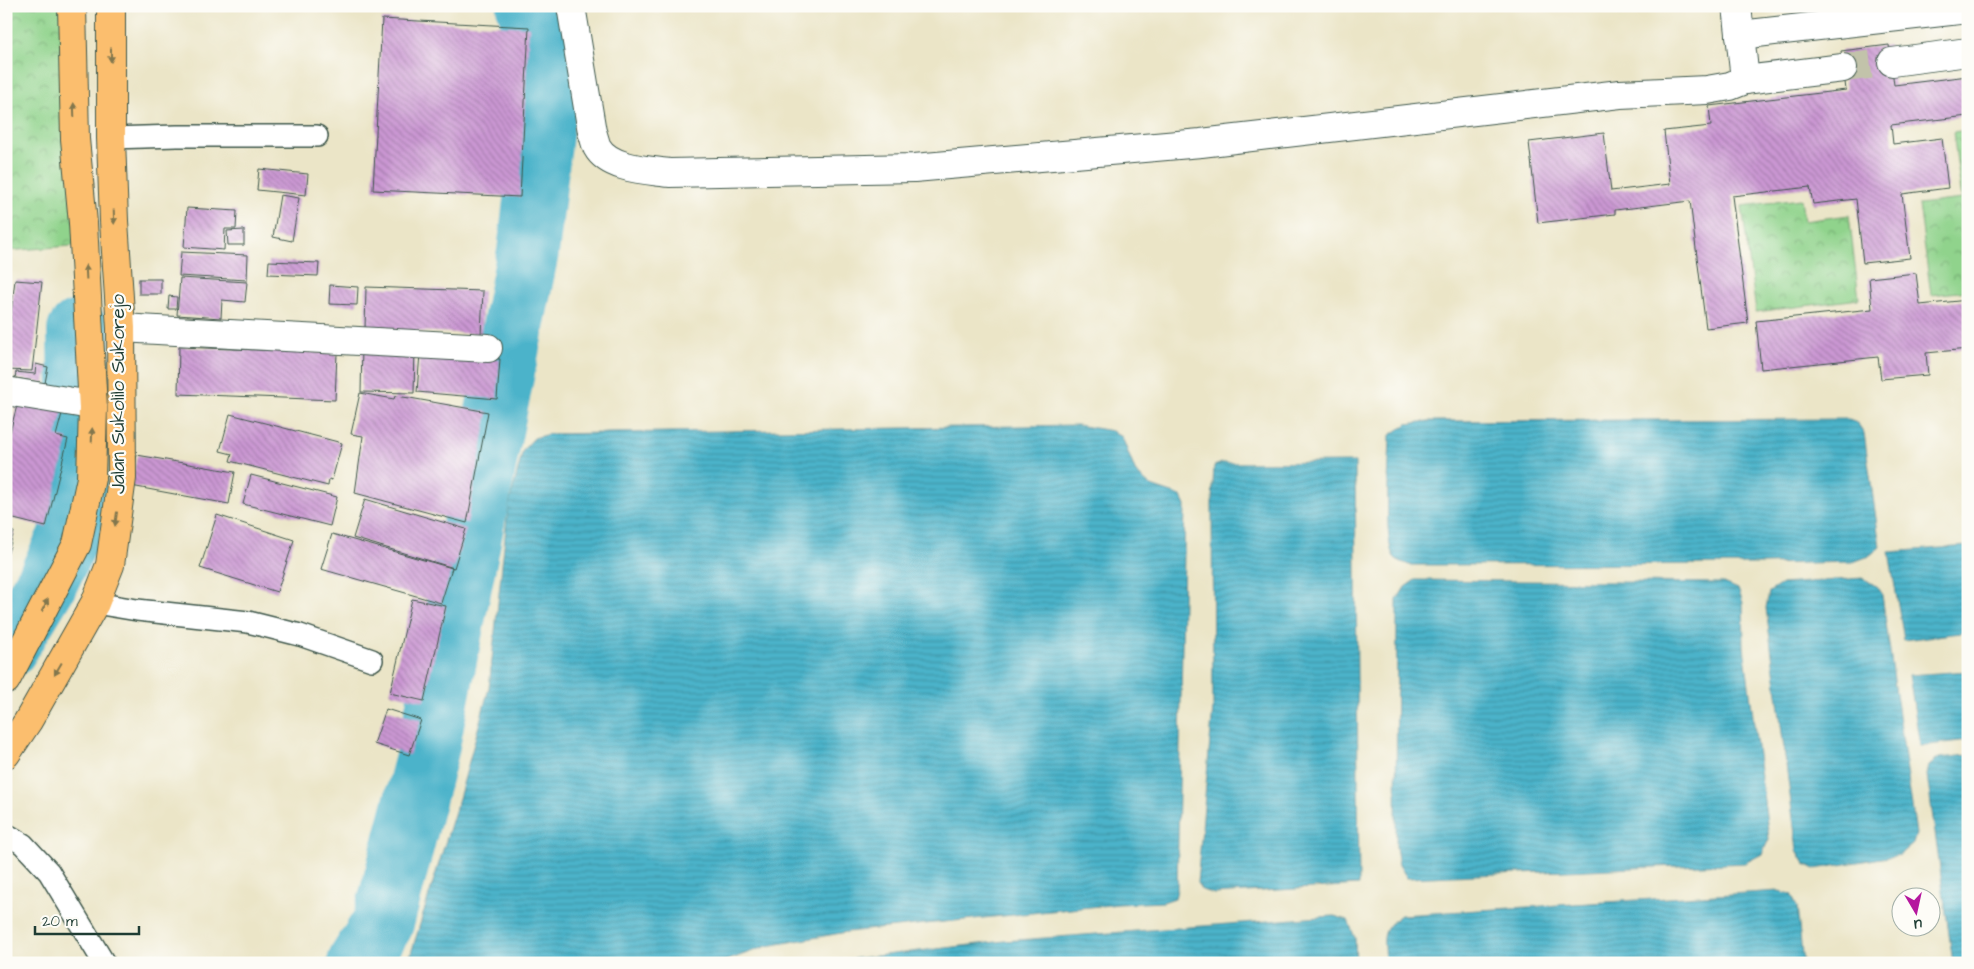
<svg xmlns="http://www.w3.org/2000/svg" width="1974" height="969" viewBox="0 0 1974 969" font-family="'Architects Daughter',sans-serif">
	<defs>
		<pattern id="park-crowns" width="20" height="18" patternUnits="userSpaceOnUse" patternTransform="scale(1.25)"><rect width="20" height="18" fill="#90d38c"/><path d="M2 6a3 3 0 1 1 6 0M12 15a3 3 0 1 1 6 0" fill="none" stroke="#75ac73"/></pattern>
		<pattern id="water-rules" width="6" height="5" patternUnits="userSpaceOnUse" patternTransform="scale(1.25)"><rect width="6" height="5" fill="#4bb3ca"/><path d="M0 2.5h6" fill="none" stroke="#3e93a5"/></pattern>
		<pattern id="building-back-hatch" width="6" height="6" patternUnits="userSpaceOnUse" patternTransform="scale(1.25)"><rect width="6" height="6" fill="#cb97d3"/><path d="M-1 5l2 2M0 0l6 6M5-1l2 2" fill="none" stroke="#a47cac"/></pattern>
	</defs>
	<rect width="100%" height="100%" fill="#fdfcf7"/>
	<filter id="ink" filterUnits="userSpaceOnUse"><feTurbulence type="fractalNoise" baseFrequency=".02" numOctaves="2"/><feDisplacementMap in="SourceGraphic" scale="10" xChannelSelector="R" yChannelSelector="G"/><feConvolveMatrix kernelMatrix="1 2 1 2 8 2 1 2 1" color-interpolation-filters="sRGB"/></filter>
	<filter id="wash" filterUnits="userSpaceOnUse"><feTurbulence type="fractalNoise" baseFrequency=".0096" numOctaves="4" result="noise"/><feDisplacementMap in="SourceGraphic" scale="20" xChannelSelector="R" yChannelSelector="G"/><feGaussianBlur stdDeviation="1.12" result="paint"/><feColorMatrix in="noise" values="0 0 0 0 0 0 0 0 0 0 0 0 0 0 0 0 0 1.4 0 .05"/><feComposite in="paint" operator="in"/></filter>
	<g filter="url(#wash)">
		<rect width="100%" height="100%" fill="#ebe5c7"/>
		<g fill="url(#park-crowns)" stroke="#588860">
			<polygon points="6,6 74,6 83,245 6,251"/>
			<polygon points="1968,130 1968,291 1931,295 1919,204 1962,199 1953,132"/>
			<polygon points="1801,199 1804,221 1849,215 1859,299 1756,312 1742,206"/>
		</g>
		<g fill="url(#water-rules)" stroke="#35787f">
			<path d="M1849 419 1858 424 1864 433 1880 547 1869 556 1853 562 1762 564 1409 565C1405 563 1398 561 1395 558 1382 545 1390 456 1390 435L1407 424 1428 421Z"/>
			<polygon points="1077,425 1112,431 1122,437 1136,473 1151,486 1181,496 1185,506 1177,890 1175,898 1163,902 1119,904 847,932 767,946 720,963 408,963 460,795 489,688 508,508 523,450 534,438 549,434"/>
			<polygon points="1355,462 1359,885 1214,894 1202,890 1197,883 1213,708 1212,504 1214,466 1222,463"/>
			<polygon points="1968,546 1968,632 1904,640 1889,552"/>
			<polygon points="1863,578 1876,586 1882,595 1916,834 1913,844 1900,855 1815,869 1805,864 1797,850 1766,608 1769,592 1782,584"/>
			<polygon points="1415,580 1724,583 1738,589 1743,603 1744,647 1769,839 1762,854 1745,863 1407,878 1399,865 1396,847 1397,600 1405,587"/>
			<polygon points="1968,671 1968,740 1920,746 1909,675"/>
			<polygon points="1968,755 1968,963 1953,963 1927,775 1929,766 1939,758"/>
			<path d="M1779 891 1791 894 1797 907 1803 963H1385C1384 938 1379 931 1401 915Z"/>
			<polygon points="1334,916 1348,920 1355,938 1356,963 816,963 1005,941"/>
		</g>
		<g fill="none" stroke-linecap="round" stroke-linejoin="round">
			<g stroke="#4bb3ca" stroke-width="62">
				<polyline points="6,649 47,582 68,538 75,505 79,395 78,331"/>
				<polyline points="358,963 383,923 428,750 528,252 549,76 527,6"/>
			</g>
		</g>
		<g id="blocks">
			<g fill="url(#building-back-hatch)">
				<polygon points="382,19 529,27 520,197 373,190"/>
				<polygon points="1889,45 1894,85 1968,76 1968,116 1891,125 1893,144 1942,138 1948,188 1902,194 1910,258 1863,263 1856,199 1813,204 1810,187 1732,196 1748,323 1706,328 1690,201 1615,210 1615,214 1538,223 1529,142 1604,133 1611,191 1670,184 1664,131 1711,126 1709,106 1846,90 1841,51"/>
				<polygon points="259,169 308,174 306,195 257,190"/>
				<polygon points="280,195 299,198 292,241 273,237"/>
				<polygon points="187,208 237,211 236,229 225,229 224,250 184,247"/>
				<polygon points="244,230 244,245 228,245 227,231"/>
				<polygon points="181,252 248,255 247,280 179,276"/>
				<polygon points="269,261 319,263 318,276 268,274"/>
				<polygon points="1916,273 1920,305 1968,300 1968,349 1926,353 1928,375 1881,379 1878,357 1761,369 1756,321 1872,309 1869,278"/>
				<polygon points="180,278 247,282 245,302 222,300 221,318 177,315"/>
				<rect x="139" y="279" width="22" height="15"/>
				<polygon points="15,280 42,282 32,371 6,370 6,353"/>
				<polygon points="330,285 358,287 357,305 329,304"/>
				<polygon points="366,287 483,291 481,334 365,329"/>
				<polygon points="169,296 177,297 176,309 168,309"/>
				<polygon points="179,347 337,353 335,400 178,394"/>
				<polygon points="362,347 415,348 414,393 361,392"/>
				<polygon points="420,353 500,359 497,399 417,392"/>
				<polygon points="36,364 48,367 45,383 15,378 16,372 35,374"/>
				<polygon points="360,393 394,399 395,396 410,398 488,412 467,523 355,493 363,436 351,434"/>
				<polygon points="19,398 63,410 56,436 68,439 46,527 6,517 6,447"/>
				<polygon points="230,414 342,443 332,480 329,479 328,486 230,461 232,454 220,451"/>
				<polygon points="137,455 235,472 229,504 131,486"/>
				<polygon points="251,475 337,497 330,526 243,504"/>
				<polygon points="365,499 466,529 454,568 353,538"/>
				<polygon points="217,515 294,540 277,592 200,568"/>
				<polygon points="6,529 14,532 7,556 6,556"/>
				<polygon points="332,534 452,568 441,603 321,569"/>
				<polygon points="412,599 446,606 424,701 390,693"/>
				<polygon points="386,709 421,720 409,755 374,744"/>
			</g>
		</g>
	</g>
	<g filter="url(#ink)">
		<use href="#blocks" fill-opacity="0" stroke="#3e564a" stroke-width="1"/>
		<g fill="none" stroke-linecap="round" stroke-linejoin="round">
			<polyline stroke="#c2c3aa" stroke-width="28" stroke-dasharray="28 14" stroke-linecap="butt" points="1843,68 1892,62"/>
			<defs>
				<g id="lane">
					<polyline points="111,138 177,136 317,136"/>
					<polyline points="95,603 137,610 248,622 300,635 372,660"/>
					<polyline points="6,834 23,844 49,872 104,963"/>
				</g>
				<g id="street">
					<path d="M571 6 592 132C594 136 595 143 597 147 609 169 648 170 669 173L914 168 1201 143 1620 94 1707 90 1730 86 1745 80 1737 6"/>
					<polyline points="1740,35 1968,9"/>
					<polyline points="1892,62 1968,52"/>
					<polyline points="1745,80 1843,68"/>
					<polyline points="121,328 488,348"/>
					<polyline points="6,391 85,404 93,408"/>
				</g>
				<g id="primary">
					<polyline points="6,680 77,544 91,478 93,408 83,223 75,139 72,6"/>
					<polyline points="6,754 28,721 95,603 110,565 122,478 121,328 114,221 111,138 111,6"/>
				</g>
			</defs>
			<use href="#lane" stroke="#3e564a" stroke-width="24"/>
			<use href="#street" stroke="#3e564a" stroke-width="30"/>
			<use href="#primary" stroke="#3e564a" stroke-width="30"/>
			<use href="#lane" stroke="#fff" stroke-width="21"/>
			<use href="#street" stroke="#fff" stroke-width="28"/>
			<use href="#primary" stroke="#fbbe6e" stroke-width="28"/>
		</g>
		<defs><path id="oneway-solid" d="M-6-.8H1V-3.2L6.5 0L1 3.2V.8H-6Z" transform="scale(1.25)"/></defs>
		<g fill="#82774e">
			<use href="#oneway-solid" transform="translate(111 55) rotate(90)"/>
			<use href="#oneway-solid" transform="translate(74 110) rotate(-92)"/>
			<use href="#oneway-solid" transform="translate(114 217) rotate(88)"/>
			<use href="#oneway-solid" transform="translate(86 272) rotate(-93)"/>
			<use href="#oneway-solid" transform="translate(92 435) rotate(-88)"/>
			<use href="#oneway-solid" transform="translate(116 519) rotate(98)"/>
			<use href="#oneway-solid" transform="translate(45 605) rotate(-63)"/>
			<use href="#oneway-solid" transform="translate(58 669) rotate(120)"/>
		</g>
	</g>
	<g text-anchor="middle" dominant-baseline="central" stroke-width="4.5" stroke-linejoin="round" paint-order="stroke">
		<g font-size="19" fill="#1f3d34" stroke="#fdfcf7">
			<text transform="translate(118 394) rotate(-90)">Jalan Sukolilo Sukorejo</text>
		</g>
	</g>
	<rect width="1974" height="969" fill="none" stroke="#fdfcf7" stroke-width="25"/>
	<g transform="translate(1916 912) rotate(171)"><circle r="24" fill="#fdfcf7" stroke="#a4b0a9"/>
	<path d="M0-4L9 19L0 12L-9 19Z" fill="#b5179e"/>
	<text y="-8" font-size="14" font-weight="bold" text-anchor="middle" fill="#1f3d34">U</text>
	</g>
	<path d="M35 926v8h104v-8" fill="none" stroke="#1f3d34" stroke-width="2.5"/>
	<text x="42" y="926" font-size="15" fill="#1f3d34" stroke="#fdfcf7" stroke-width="4" paint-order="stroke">20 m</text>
</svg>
